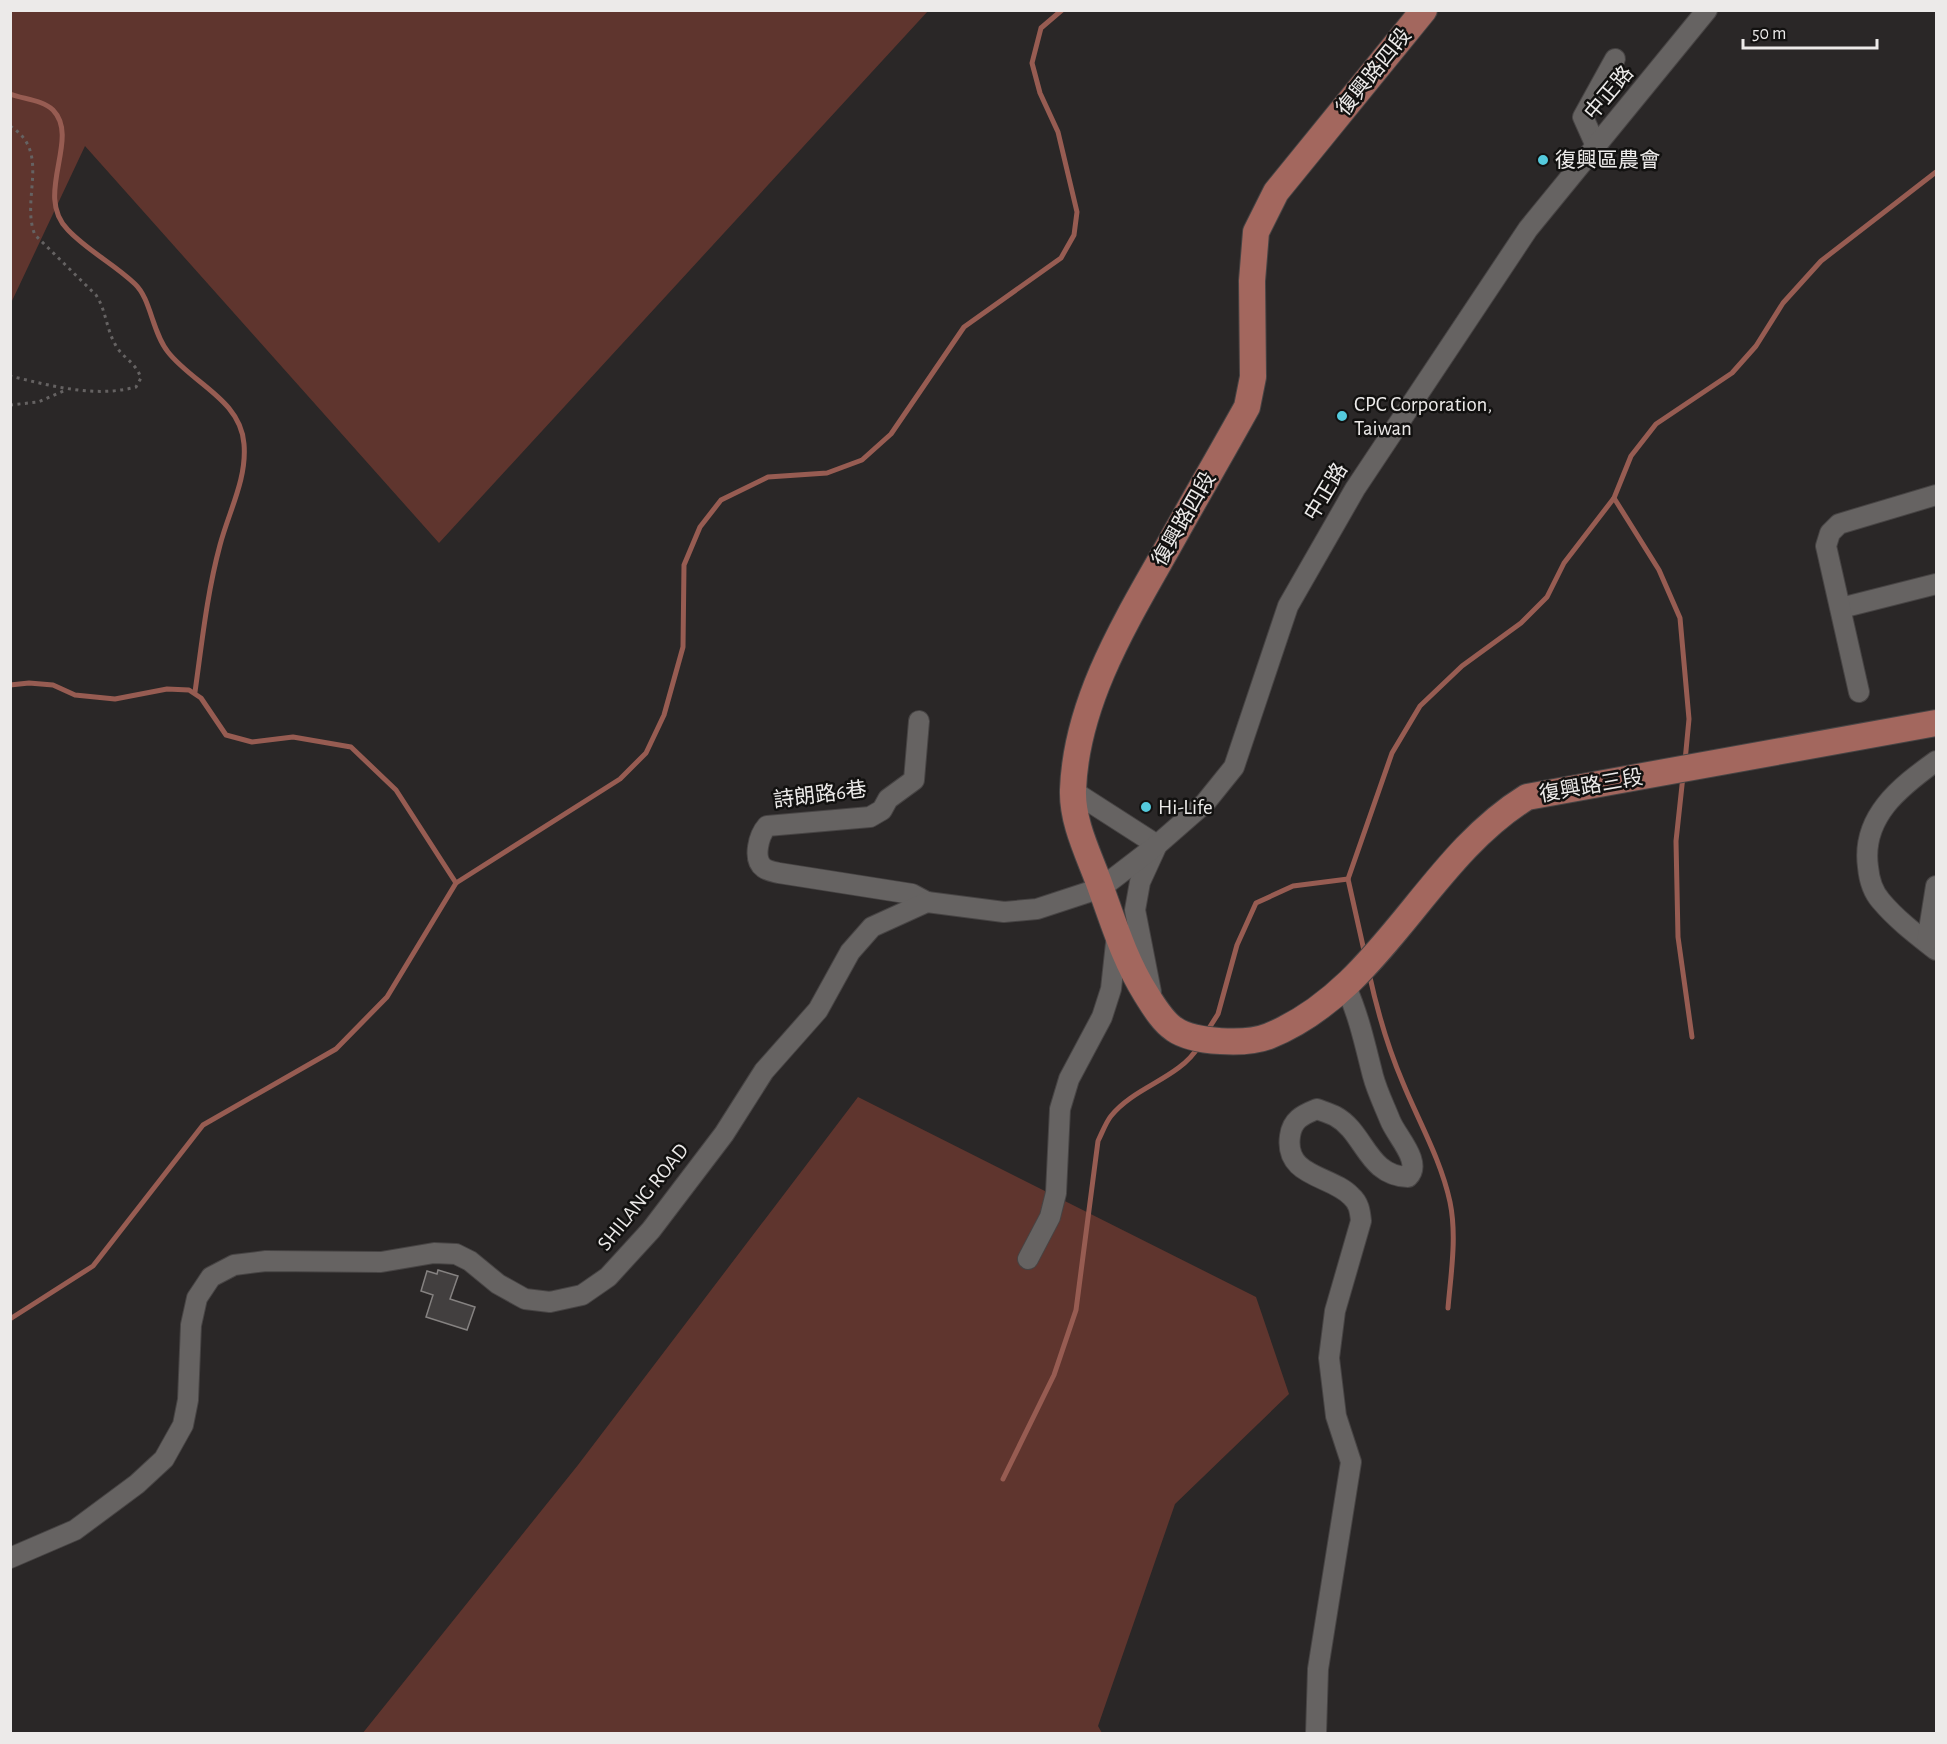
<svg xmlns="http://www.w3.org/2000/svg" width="1947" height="1744" viewBox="0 0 1947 1744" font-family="'Alegreya Sans','Noto Sans TC',sans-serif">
	<rect width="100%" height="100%" fill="#2a2727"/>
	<g fill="#5f352e">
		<polygon points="11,10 928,10 928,11 439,543 85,146 11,303"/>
		<polygon points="858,1097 1256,1297 1289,1394 1175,1504 1098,1726 1102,1733 362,1734 578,1465"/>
	</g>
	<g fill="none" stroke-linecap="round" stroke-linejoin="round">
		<g stroke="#975c52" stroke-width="5">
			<path d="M10 94C23 99 43 100 53 110 81 139 33 195 68 230 88 251 114 264 135 284 151 299 152 332 168 352 192 383 241 400 244 444 247 479 229 511 220 545 207 593 202 642 195 692"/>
			<polyline points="1614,498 1659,570 1680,618 1689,719 1685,761"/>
			<polyline points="10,685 29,683 53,685 75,695 115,699 167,689 189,690 201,698 226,735 252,742 293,737 351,747 396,790 456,883"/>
			<polyline points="1683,776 1676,841 1678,937 1692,1037"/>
			<polyline points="1348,879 1365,955"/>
			<path d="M1369 973C1377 1010 1388 1048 1403 1083 1419 1122 1441 1160 1450 1202 1457 1236 1451 1273 1448 1308"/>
			<polyline points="1206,1033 1218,1014 1237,945 1256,903 1293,886 1348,879 1392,753 1420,706 1462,666 1521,623 1547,597 1564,563 1614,498 1631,456 1656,424 1732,373 1756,346 1783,303 1821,261 1936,172"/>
			<polyline points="10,1319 93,1266 203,1125 336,1049 387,997 456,883 620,779 646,753 664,715 683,647 684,565 700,527 721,500 768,477 827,473 862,460 891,434 964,327 1061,258 1074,235 1077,212 1058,132 1040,93 1032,63 1041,28 1062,10"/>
			<path d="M1003 1479 1054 1375 1076 1310 1098 1141C1102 1133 1106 1122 1111 1116 1135 1086 1179 1079 1199 1046"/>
		</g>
	</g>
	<polygon fill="#423f3f" stroke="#858281" stroke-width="1.5" points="438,1270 458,1276 450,1299 475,1307 467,1330 426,1317 433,1295 421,1291 427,1271 437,1274"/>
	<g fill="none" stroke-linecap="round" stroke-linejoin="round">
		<defs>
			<g id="minor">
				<polyline points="1596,146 1583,117 1615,59"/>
				<polyline points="1841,608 1936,584"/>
				<polyline points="1859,692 1826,546 1830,533 1839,524 1936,495"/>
				<path d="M919 721 914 780 888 799 882 810 870 817 767 826C759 835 752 859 764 868 768 871 775 872 779 873L912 894 927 902"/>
				<path d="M1936 761C1900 787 1861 817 1868 867 1869 878 1873 892 1881 901 1897 920 1917 935 1936 950"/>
				<polyline points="1073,791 1157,845 1140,882 1135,910 1151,992"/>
				<polyline points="1927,942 1936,886"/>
				<polyline points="1028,1259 1050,1217 1056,1193 1060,1109 1069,1079 1102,1017 1111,989 1117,934"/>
				<polyline points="10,1558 75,1530 137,1484 164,1459 183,1425 188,1400 191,1325 197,1298 211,1277 234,1265 266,1261 381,1262 434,1253 456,1254 470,1261 498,1284 525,1299 550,1302 582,1295 608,1277 651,1230 724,1134 764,1071 818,1010 850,952 872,927 927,902 1004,912 1037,909 1101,888 1157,845 1205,803 1234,767 1288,606 1355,489 1528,229 1707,10"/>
				<path d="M1316 1734 1318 1669 1351 1462 1336 1416 1329 1358 1335 1311 1361 1221C1360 1211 1359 1203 1351 1196 1331 1175 1284 1177 1290 1136 1292 1120 1302 1115 1317 1109 1322 1111 1329 1113 1335 1116 1365 1132 1367 1176 1408 1177 1423 1162 1396 1136 1390 1120 1384 1105 1377 1091 1373 1076 1365 1045 1359 1016 1346 987"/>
			</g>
			<path id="major" d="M1424 10 1276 192 1256 232 1252 281 1253 377 1247 407C1221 454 1194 500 1168 547 1126 621 1076 702 1073 790 1072 822 1088 853 1099 883 1113 921 1124 959 1146 994 1153 1005 1162 1021 1174 1029 1194 1043 1247 1045 1269 1036 1382 990 1426 859 1527 797L1936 723"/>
		</defs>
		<use href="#minor" stroke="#474444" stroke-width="22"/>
		<use href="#major" stroke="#474444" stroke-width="28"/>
		<g stroke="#656262" stroke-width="3" stroke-dasharray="3 4.5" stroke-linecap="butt">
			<path d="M10 126C52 152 20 199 35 235L96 295C106 310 106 328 115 344 122 358 135 361 141 378L136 387C94 398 52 386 10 376"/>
			<polyline points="10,405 38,402 66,390"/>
		</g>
		<use href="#minor" stroke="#666362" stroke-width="20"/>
		<use href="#major" stroke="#a3675e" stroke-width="26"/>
	</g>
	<g fill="#54cadd" stroke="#121110" stroke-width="2">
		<circle cx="1543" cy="160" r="6"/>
		<circle cx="1342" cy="416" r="6"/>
		<circle cx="1146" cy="807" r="6"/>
	</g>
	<g text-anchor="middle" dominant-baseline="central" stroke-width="5" stroke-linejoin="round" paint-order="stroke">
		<g font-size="21" fill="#eceae9" stroke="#121110">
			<text transform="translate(1374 72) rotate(-51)">復興路四段</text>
			<text transform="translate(1609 93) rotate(-50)">中正路</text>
			<text transform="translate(1326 492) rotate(-59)">中正路</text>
			<text transform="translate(1184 519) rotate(-60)">復興路四段</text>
			<text transform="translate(1591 786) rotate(-10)">復興路三段</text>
			<text transform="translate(820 795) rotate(-7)">詩朗路6巷</text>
			<text transform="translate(643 1197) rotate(-51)">SHILANG ROAD</text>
		</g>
		<g font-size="21" fill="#eceae9" stroke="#121110" text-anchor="start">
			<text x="1555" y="160">復興區農會</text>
			<text x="1354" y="404">CPC Corporation,<tspan x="1354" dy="24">Taiwan</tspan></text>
			<text x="1158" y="807">Hi-Life</text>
		</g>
	</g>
	<rect width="1947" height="1744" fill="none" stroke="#eceae9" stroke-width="24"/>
	<path d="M1743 39v9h134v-9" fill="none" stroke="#eceae9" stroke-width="3"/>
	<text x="1752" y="39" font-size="18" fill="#eceae9" stroke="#121110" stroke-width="4.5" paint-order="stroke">50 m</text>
</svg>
